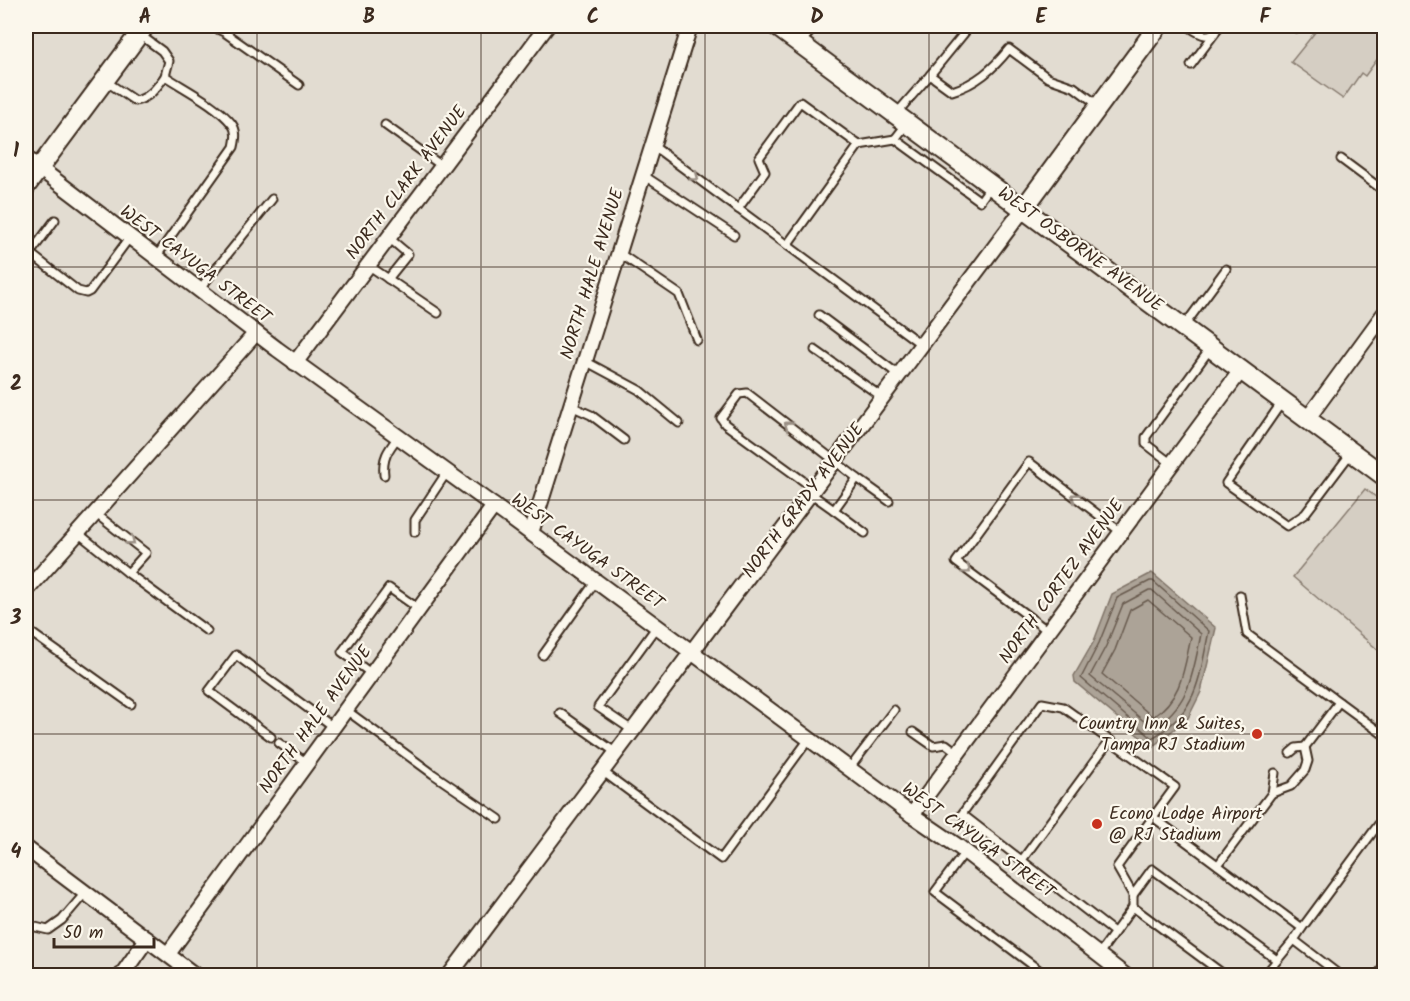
<svg xmlns="http://www.w3.org/2000/svg" width="1410" height="1001" viewBox="0 0 1410 1001" font-family="Kalam,sans-serif">
	<rect width="100%" height="100%" fill="#f0ebe0"/>
	<filter id="ink" filterUnits="userSpaceOnUse"><feTurbulence type="fractalNoise" baseFrequency=".0167" numOctaves="2"/><feDisplacementMap in="SourceGraphic" scale="12" xChannelSelector="R" yChannelSelector="G"/><feConvolveMatrix kernelMatrix="1 2 1 2 8 2 1 2 1" color-interpolation-filters="sRGB"/></filter>
	<g filter="url(#ink)">
		<g fill="#e2dcd1" fill-rule="evenodd">
			<polygon points="26,26 136,26 38,158 26,149"/>
			<polygon points="154,26 539,26 294,353 49,166"/>
			<polygon points="556,26 683,26 527,521 306,361"/>
			<polygon points="697,26 762,26 1013,210 690,641 539,529"/>
			<polygon points="820,26 1147,26 1023,198 808,39"/>
			<polygon points="1164,26 1384,26 1384,302 1307,408 1034,206"/>
			<polygon points="40,179 245,335 26,581 26,198"/>
			<polygon points="1025,218 1231,372 911,805 701,649"/>
			<polygon points="1384,326 1384,466 1318,416"/>
			<polygon points="256,344 484,508 167,944 26,838 26,602"/>
			<path d="M1242 380 1384 486V503L1366 490 1293 577 1384 655V975H1139L964 841 922 813ZM1112 594 1201 692 1188 718 1152 747 1074 676 1094 641Z"/>
			<polygon points="495,516 522,536 522,538 527,540 681,653 441,975 209,975 178,952"/>
			<polygon points="692,661 913,826 955,854 1113,975 458,976"/>
			<polygon points="26,858 137,941 113,975 26,975"/>
			<polygon points="148,949 183,975 130,975"/>
		</g>
		<g fill="#d5cec3" stroke="#887c70" stroke-width="1.5">
			<polygon points="1320,26 1384,26 1384,50 1365,76 1361,73 1343,99 1291,62"/>
			<polygon points="1365,489 1384,503 1384,655 1293,577"/>
		</g>
		<polygon fill="#aca397" stroke="#7f7367" stroke-width="1.5" points="1152,573 1216,628 1201,692 1188,718 1152,747 1075,682 1074,676 1094,641 1112,594"/>
		<g fill="none" stroke-linecap="round" stroke-linejoin="round">
			<g stroke="#685a4e" stroke-width="1.5">
				<path d="M1150 581H1153L1209 631C1199 678 1198 712 1152 738L1081 678 1099 643 1117 598Z"/>
				<path d="M1149 590H1152L1201 634C1193 673 1190 706 1152 728L1090 676 1106 646 1123 604Z"/>
				<path d="M1148 600 1191 637C1184 669 1182 698 1153 717L1102 674 1115 650 1130 610Z"/>
			</g>
			<defs>
				<g id="service">
					<polyline points="211,26 224,32 299,85"/>
					<path d="M1188 26C1201 35 1209 41 1220 26"/>
					<polyline points="1293,26 1297,28 1300,26"/>
					<path d="M139 34 162 51 169 61 165 76C185 89 217 105 232 124 237 131 236 138 234 147L156 257"/>
					<polyline points="1191,65 1215,33"/>
					<polyline points="930,75 970,26"/>
					<path d="M107 82 135 101C150 98 157 87 165 76"/>
					<path d="M896 114 930 75 952 91C976 84 993 69 1009 49L1048 78 1074 87 1098 105"/>
					<polyline points="385,125 442,166"/>
					<polyline points="906,125 895,139 980,201 991,186"/>
					<polyline points="652,145 922,345"/>
					<polyline points="859,145 895,139"/>
					<polyline points="1341,159 1384,191"/>
					<polyline points="643,175 734,235"/>
					<polyline points="738,209 765,172 759,158 800,102 859,145 787,245"/>
					<polyline points="26,250 78,291 86,293 90,291 130,237"/>
					<polyline points="619,253 679,294 697,340"/>
					<polyline points="26,259 55,220"/>
					<polyline points="368,265 438,313"/>
					<polyline points="388,279 408,254 389,238"/>
					<polyline points="199,290 272,199"/>
					<polyline points="819,315 899,375"/>
					<polyline points="1184,326 1226,269"/>
					<polyline points="815,350 882,397"/>
					<polyline points="585,361 639,390 679,423"/>
					<polyline points="1282,402 1226,483 1287,526 1305,514 1351,453"/>
					<polyline points="571,406 591,415 624,440"/>
					<polyline points="1172,464 1146,444 1146,437 1210,349"/>
					<path d="M384 475C382 458 388 450 398 437"/>
					<polyline points="857,478 889,501"/>
					<polyline points="810,493 834,510 857,478 747,393 739,394 721,418 725,424 813,488"/>
					<polyline points="834,510 865,533"/>
					<polyline points="95,513 146,553 128,573"/>
					<polyline points="415,532 415,520 447,472"/>
					<polyline points="78,533 128,573 207,631"/>
					<polyline points="1240,595 1247,634 1384,735"/>
					<polyline points="26,629 131,704"/>
					<polyline points="1048,631 956,562 1029,462 1121,532"/>
					<polyline points="543,655 596,581"/>
					<polyline points="372,674 342,652 389,588 419,609"/>
					<polyline points="346,710 433,774 499,819"/>
					<polyline points="560,713 615,752"/>
					<polyline points="632,730 598,707 657,626"/>
					<polyline points="913,732 933,746 946,744 958,753"/>
					<polyline points="271,737 209,691 236,655 333,727"/>
					<polyline points="279,743 307,763"/>
					<polyline points="1290,753 1296,748 1305,747"/>
					<polyline points="849,769 894,710"/>
					<polyline points="602,771 721,859 809,739"/>
					<polyline points="1272,793 1275,773"/>
					<polyline points="965,852 935,892 1047,976"/>
					<polyline points="1022,860 1110,740"/>
					<polyline points="1218,865 1272,793 1291,786 1305,770 1308,761 1305,747 1339,702"/>
					<polyline points="1133,895 1152,869 1277,960"/>
					<polyline points="1133,907 1226,976"/>
					<polyline points="26,922 31,926 48,930 62,920 85,893"/>
					<polyline points="1302,928 1384,817"/>
					<polyline points="1114,932 962,814 1042,703 1063,707 1175,787 1153,817"/>
					<polyline points="1099,954 1133,907 1133,895 1117,867 1153,817 1302,928 1294,940 1341,976"/>
					<polyline points="1264,976 1294,940"/>
					<polyline points="1377,976 1384,966"/>
				</g>
				<g id="minor">
					<polyline points="797,41 811,26"/>
					<polyline points="26,158 277,349 505,514 912,815 959,847 1126,976"/>
					<polyline points="295,363 547,26"/>
					<polyline points="1308,418 1384,314"/>
					<polyline points="531,533 690,26"/>
					<polyline points="26,591 256,333"/>
					<polyline points="912,815 1242,369"/>
					<polyline points="26,848 196,976"/>
					<polyline points="168,954 494,506"/>
					<polyline points="121,976 147,939"/>
					<polyline points="449,976 1024,208"/>
				</g>
				<g id="tertiary">
					<polyline points="776,26 1384,476"/>
					<polyline points="26,186 145,26"/>
					<polyline points="1024,208 1158,26"/>
				</g>
			</defs>
			<use href="#service" stroke="#3b2a1e" stroke-width="11"/>
			<use href="#minor" stroke="#3b2a1e" stroke-width="18"/>
			<use href="#tertiary" stroke="#3b2a1e" stroke-width="22"/>
			<use href="#service" stroke="#fbf7ec" stroke-width="7"/>
			<use href="#minor" stroke="#fbf7ec" stroke-width="14"/>
			<use href="#tertiary" stroke="#fbf7ec" stroke-width="18"/>
		</g>
		<defs><path id="oneway-chevron" d="M-2-3.5L2.5 0L-2 3.5" fill="none" stroke-width="1.6" stroke-linecap="round" stroke-linejoin="round" transform="scale(1.5)"/></defs>
		<g stroke="#9b9085">
			<use href="#oneway-chevron" transform="translate(695 177) rotate(37)"/>
			<use href="#oneway-chevron" transform="translate(788 425) rotate(-143)"/>
			<use href="#oneway-chevron" transform="translate(1075 497) rotate(-143)"/>
			<use href="#oneway-chevron" transform="translate(131 541) rotate(38)"/>
			<use href="#oneway-chevron" transform="translate(967 570) rotate(37)"/>
		</g>
	</g>
	<path fill="none" stroke="#3b2a1e" stroke-width="1.5" stroke-opacity="0.55" d="M257 26V976M481 26V976M705 26V976M929 26V976M1153 26V976M26 267H1384M26 500H1384M26 734H1384"/>
	<g fill="#c8321e" stroke="#fbf7ec" stroke-width="2">
		<circle cx="1257" cy="734" r="6"/>
		<circle cx="1097" cy="824" r="6"/>
	</g>
	<g text-anchor="middle" dominant-baseline="central" stroke-width="4.5" stroke-linejoin="round" paint-order="stroke">
		<g font-size="18" fill="#3b2a1e" stroke="#fbf7ec">
			<text transform="translate(407 183) rotate(-53)">NORTH CLARK AVENUE</text>
			<text transform="translate(1080 250) rotate(36)">WEST OSBORNE AVENUE</text>
			<text transform="translate(195 265) rotate(37)">WEST CAYUGA STREET</text>
			<text transform="translate(593 274) rotate(-73)">NORTH HALE AVENUE</text>
			<text transform="translate(804 501) rotate(-53)">NORTH GRADY AVENUE</text>
			<text transform="translate(587 552) rotate(36)">WEST CAYUGA STREET</text>
			<text transform="translate(1062 582) rotate(-54)">NORTH CORTEZ AVENUE</text>
			<text transform="translate(316 720) rotate(-54)">NORTH HALE AVENUE</text>
			<text transform="translate(978 841) rotate(36)">WEST CAYUGA STREET</text>
		</g>
		<g font-size="18" fill="#3b2a1e" stroke="#fbf7ec" text-anchor="end">
			<text x="1245" y="724">Country Inn &amp; Suites,<tspan x="1245" dy="21">Tampa RJ Stadium</tspan></text>
			<text x="1109" y="814" text-anchor="start">Econo Lodge Airport<tspan x="1109" dy="21">@ RJ Stadium</tspan></text>
		</g>
	</g>
	<rect width="1410" height="1001" fill="none" stroke="#fbf7ec" stroke-width="66"/>
	<path d="M54 938v9h100v-9" fill="none" stroke="#3b2a1e" stroke-width="3"/>
	<text x="63" y="938" font-size="18" fill="#3b2a1e" stroke="#fbf7ec" stroke-width="4.5" paint-order="stroke">50 m</text>
	<rect x="33" y="33" width="1344" height="935" fill="none" stroke="#3b2a1e" stroke-width="2"/>
	<g font-size="20" text-anchor="middle" font-weight="bold" fill="#3b2a1e">
		<text x="145" y="23">A</text>
		<text x="369" y="23">B</text>
		<text x="593" y="23">C</text>
		<text x="817" y="23">D</text>
		<text x="1041" y="23">E</text>
		<text x="1265" y="23">F</text>
		<text x="16" y="157">1</text>
		<text x="16" y="390">2</text>
		<text x="16" y="624">3</text>
		<text x="16" y="858">4</text>
	</g>
</svg>
